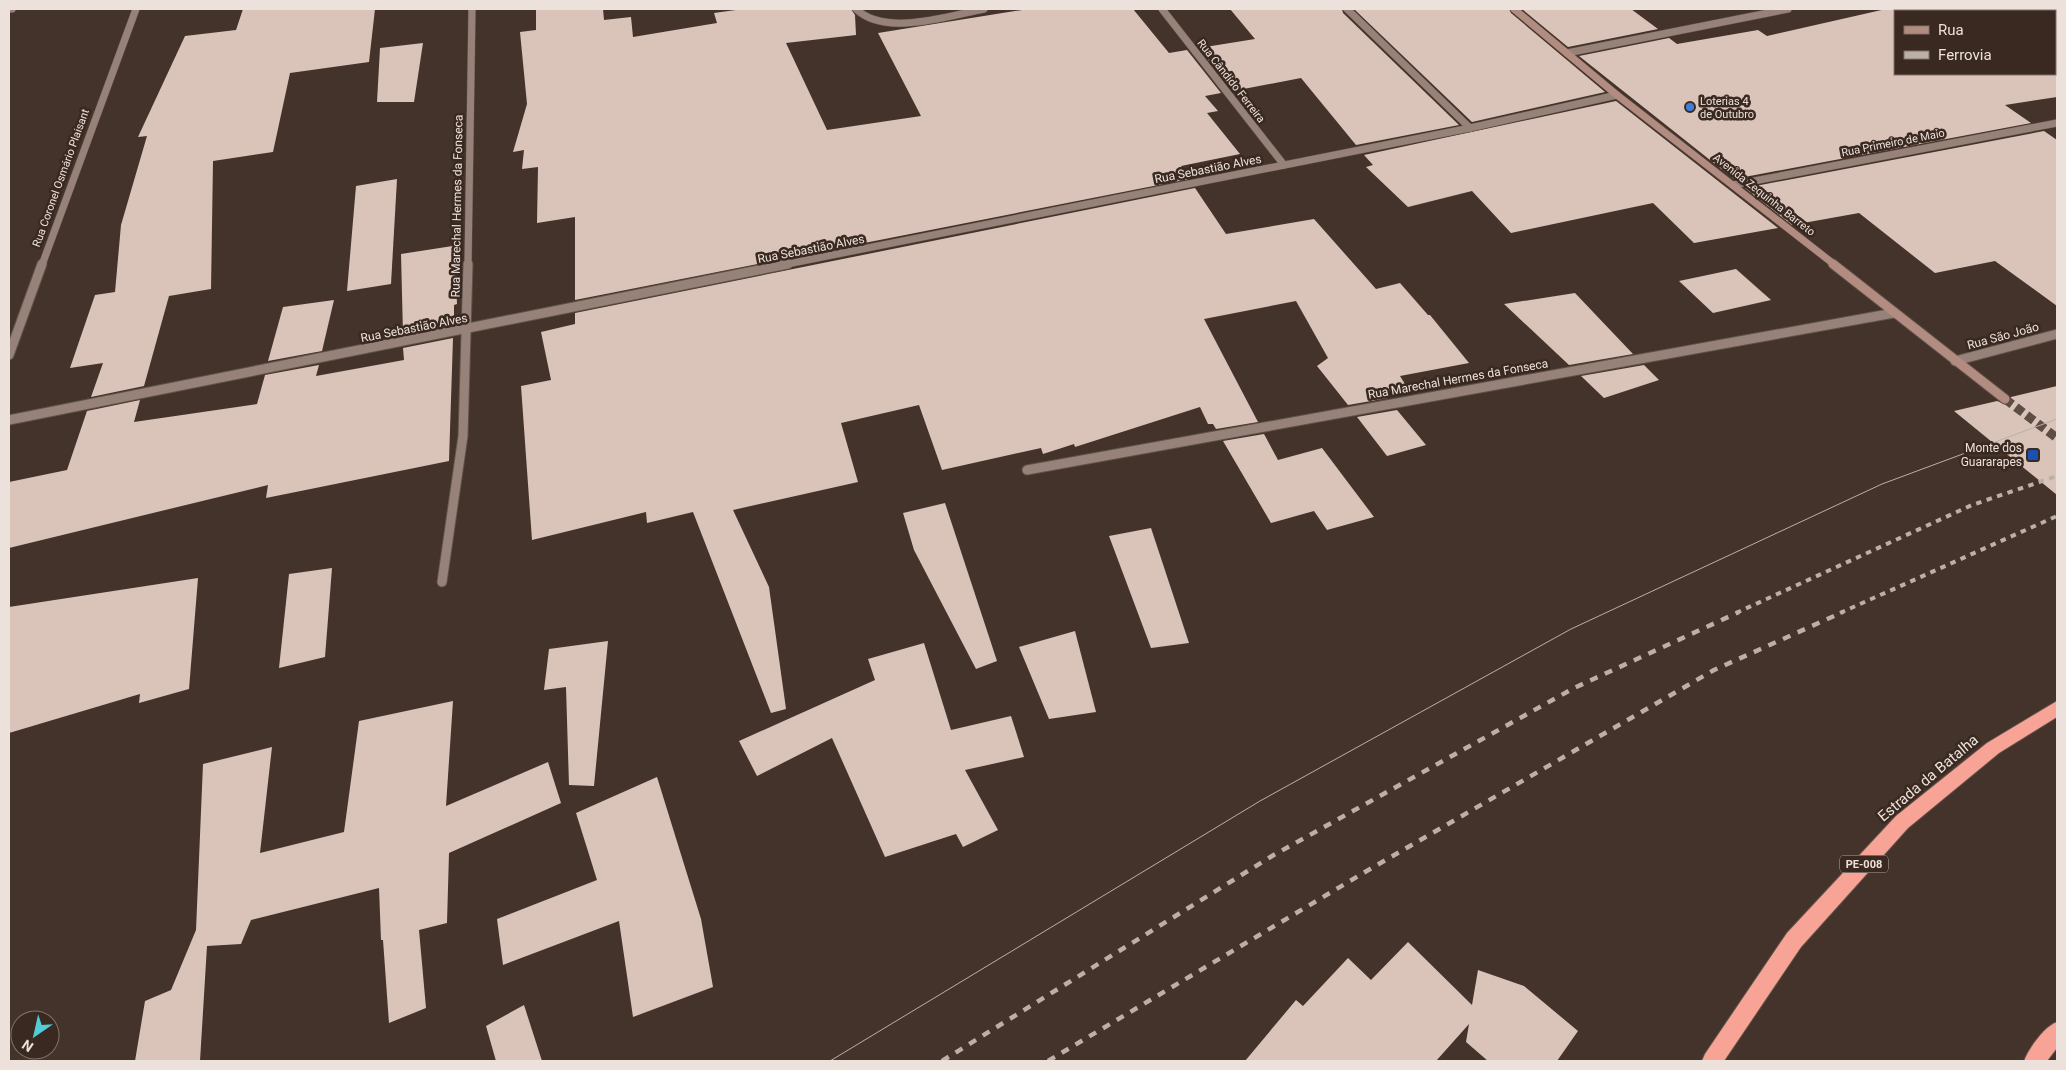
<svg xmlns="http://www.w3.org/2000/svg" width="2066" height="1070" viewBox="0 0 2066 1070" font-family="Roboto,sans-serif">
	<rect width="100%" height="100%" fill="#44332a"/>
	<g fill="#dac4b9">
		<polygon points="243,9 375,9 369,62 290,73 273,152 213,161 211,289 169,296 144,386 91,397 103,363 70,368 95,295 115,292 121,225 147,136 138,137 185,36 236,30"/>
		<polygon points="536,9 603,9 604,20 631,17 633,37 717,23 714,13 743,9 851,9 855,15 856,35 786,43 827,130 921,116 878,33 1028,9 1133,9 1169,53 1187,50 1221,93 1205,96 1218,111 1207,113 1240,154 1181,166 1189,179 575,300 575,217 537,223 538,167 522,169 524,150 513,152 527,104 520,32 536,30"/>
		<polygon points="1230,9 1342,9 1343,13 1459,125 1356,145 1301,78 1233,91 1199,48 1255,39"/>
		<polygon points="1354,9 1509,9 1511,13 1605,92 1472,122"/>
		<polygon points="1522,9 1631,9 1658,29 1568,47"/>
		<polygon points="1886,9 2002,9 2006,11 1895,11 1895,74 2055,74 2055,39 2057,40 2057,97 2005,105 2031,123 1734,179 1579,56 1669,38 1677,44 1758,30 1767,36"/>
		<polygon points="423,43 414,102 377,102 380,48"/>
		<polygon points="1616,101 1778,228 1694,243 1653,203 1511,233 1472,191 1408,207 1366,167 1373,165 1364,155"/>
		<polygon points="2044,131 2057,140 2057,306 1995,261 1935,273 1859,213 1792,225 1745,188"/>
		<polygon points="397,179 391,284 347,291 356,186"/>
		<polygon points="1195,188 1226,234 1314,219 1376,289 1400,283 1428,315 1430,315 1469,363 1400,376 1408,389 1383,392 1388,398 1348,405 1317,366 1328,358 1296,301 1204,319 1258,422 1216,429 1213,424 1208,424 1200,407 1075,447 1074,444 1043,454 1041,448 942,470 919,405 841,423 858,482 733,510 769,587 786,709 771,713 693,512 647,523 646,512 532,540 521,386 551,380 541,332 575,324 575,313"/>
		<polygon points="459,245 456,281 457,304 454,305 454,324 403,334 401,254"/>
		<polygon points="1736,269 1771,300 1713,313 1679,281"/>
		<polygon points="1575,293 1633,354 1569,365 1504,304"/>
		<polygon points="334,300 322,351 268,361 283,307"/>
		<polygon points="453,338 449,461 266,498 268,485 9,548 9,482 67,470 87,411 140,400 134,422 257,404 265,375 319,365 316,376 404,360 403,348"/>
		<polygon points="1644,365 1659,380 1604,398 1581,376"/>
		<polygon points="2057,386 2057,495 1954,411 1997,401 2007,405 2010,403 2011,397"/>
		<polygon points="1397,410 1426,445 1387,456 1357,417"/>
		<polygon points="1264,434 1278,460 1322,448 1374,517 1327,530 1314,511 1271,523 1223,441"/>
		<polygon points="945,503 997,661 976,669 914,550 903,513"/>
		<polygon points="1151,528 1189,643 1151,648 1109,536"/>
		<polygon points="332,568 325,657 279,668 289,574"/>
		<polygon points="198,578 189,689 139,703 140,694 9,733 9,607"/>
		<polygon points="1075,631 1096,712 1049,719 1019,647"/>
		<polygon points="608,641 594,786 569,785 566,687 544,690 549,649"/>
		<polygon points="924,643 951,730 1011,716 1024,757 965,770 998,830 963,847 956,834 885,857 832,738 757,776 739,741 875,680 868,659"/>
		<polygon points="453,701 446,806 548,762 561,803 449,853 447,923 419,930 426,1008 389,1023 383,940 381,940 379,888 251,920 241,944 207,946 200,1061 135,1061 145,1001 171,990 196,930 203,764 272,747 260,853 344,832 359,721"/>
		<polygon points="657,777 701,919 713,987 633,1017 619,921 503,965 497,919 597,880 576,813"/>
		<polygon points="1408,942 1472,1005 1478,970 1524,986 1578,1031 1557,1061 1488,1061 1466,1042 1469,1024 1436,1061 1245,1061 1296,1000 1303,1006 1348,958 1371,980"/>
		<polygon points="524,1005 542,1061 496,1061 486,1026"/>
	</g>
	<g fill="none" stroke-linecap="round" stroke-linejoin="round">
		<polyline stroke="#5d4d45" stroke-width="9" stroke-dasharray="9 4.5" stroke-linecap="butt" points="2005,399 2057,438"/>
		<defs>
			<path id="lane" d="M856 9C885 37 948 16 984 9"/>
			<g id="street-far1">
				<polyline points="9,9 12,9"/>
				<polyline points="1162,9 1284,165"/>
				<polyline points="1347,9 1470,128"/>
				<polyline points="1567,53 1788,9"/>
				<polyline points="1733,185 2057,123"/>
				<polyline points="42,265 136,9"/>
				<polyline points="468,265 472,9"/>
				<polyline points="782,265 1470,128 1617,95"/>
			</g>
			<g id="street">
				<polyline points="9,355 42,264"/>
				<polyline points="1955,361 2057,334"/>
				<polyline points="9,420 788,264"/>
				<polyline points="1027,470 1894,313"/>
				<polyline points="442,582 463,436 468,264"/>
			</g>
			<polyline id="secondary-far1" points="1514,9 1617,95 1835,265"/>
			<polyline id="secondary" points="1833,264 2005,399"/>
			<g id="highway">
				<polygon points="2057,701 2057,717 1999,753 1908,828 1801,947 1724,1061 1702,1061 1705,1054 1787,933 1896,816 1987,743"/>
				<path d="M2057 1022V1048L2047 1061H2024C2029 1048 2044 1027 2057 1022Z"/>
			</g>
		</defs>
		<use href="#lane" stroke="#60524a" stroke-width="8"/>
		<use href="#street-far1" stroke="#60524a" stroke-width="8"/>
		<use href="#street" stroke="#60524a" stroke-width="11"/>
		<use href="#secondary-far1" stroke="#60524a" stroke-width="8"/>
		<use href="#secondary" stroke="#60524a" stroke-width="11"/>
		<use href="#highway" stroke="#60524a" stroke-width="2"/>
		<use href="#lane" stroke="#968278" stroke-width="7"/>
		<use href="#street-far1" stroke="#968278" stroke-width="7"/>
		<use href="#street" stroke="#968278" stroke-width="9"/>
		<use href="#secondary-far1" stroke="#b38c81" stroke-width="7"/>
		<use href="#secondary" stroke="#b38c81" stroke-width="9"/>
		<use href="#highway" fill="#f7a396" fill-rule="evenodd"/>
		<polyline stroke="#bbafa8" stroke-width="1" points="830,1061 1260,801 1571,629 1882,484 2057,419"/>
		<g stroke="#bbafa8" stroke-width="4" stroke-dasharray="5.5 5.5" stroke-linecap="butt">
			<polyline points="1736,613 1972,505 2057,476"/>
			<polyline points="1840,613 2057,516"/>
		</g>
		<g stroke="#bbafa8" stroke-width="4.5" stroke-dasharray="8 8" stroke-linecap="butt">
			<polyline points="942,1061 1272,856 1574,688 1739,612"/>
			<polyline points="1048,1061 1365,872 1714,670 1843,612"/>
		</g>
	</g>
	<circle fill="#3f7fe0" stroke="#392920" stroke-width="2" cx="1690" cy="107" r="5"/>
	<rect fill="#1a4fb4" stroke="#392920" stroke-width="2" x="2027" y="449" width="12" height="12" rx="2.5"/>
	<g text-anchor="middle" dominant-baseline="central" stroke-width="5" stroke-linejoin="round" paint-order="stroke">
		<g font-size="11" fill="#ece1db" stroke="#392920">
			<text transform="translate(1231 81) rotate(52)">Rua Cândido Ferreira</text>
			<text transform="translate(1893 143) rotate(-11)">Rua Primeiro de Maio</text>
			<text transform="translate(61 178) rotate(-70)">Rua Coronel Osmário Plaisant</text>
			<text transform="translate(1764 195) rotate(38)">Avenida Zequinha Barreto</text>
		</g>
		<g font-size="11" fill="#ece1db" stroke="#392920" text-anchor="start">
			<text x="1700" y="101">Loterias 4<tspan x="1700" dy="13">de Outubro</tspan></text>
		</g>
		<rect fill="#392920" stroke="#b6aaa3" stroke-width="1" x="1840" y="855.5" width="48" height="17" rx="4"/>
		<g font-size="11" font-weight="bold" fill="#ece1db">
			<text x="1864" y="864">PE-008</text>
		</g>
		<g font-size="12" fill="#ece1db" stroke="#392920">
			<text transform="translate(1208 169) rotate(-11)">Rua Sebastião Alves</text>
			<text transform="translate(457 206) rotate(-89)">Rua Marechal Hermes da Fonseca</text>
			<text transform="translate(811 249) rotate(-11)">Rua Sebastião Alves</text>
			<text transform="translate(414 328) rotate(-11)">Rua Sebastião Alves</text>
			<text transform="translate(2003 336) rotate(-15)">Rua São João</text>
			<text transform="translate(1458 379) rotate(-10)">Rua Marechal Hermes da Fonseca</text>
		</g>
		<g font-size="12" fill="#ece1db" stroke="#392920" text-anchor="end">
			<text x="2022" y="448">Monte dos<tspan x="2022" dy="14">Guararapes</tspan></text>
		</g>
		<g font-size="15" fill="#ece1db" stroke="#392920">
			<text transform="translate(1928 778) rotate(-40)">Estrada da Batalha</text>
		</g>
	</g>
	<rect width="2066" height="1070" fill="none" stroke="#ece1db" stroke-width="20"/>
	<rect x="1894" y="10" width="162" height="65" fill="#392920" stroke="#81736b"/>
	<rect x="1904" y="26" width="25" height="8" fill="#b38c81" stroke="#81736b"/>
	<text x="1938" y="35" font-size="15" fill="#ece1db">Rua</text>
	<rect x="1904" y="51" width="25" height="8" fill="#bbafa8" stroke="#81736b"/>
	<text x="1938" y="60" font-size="15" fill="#ece1db">Ferrovia</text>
	<g transform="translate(35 1035) rotate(214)"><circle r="24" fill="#392920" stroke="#81736b"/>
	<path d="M0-4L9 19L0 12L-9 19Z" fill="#52cbd7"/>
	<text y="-8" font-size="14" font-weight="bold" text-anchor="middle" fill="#ece1db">N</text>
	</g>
</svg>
